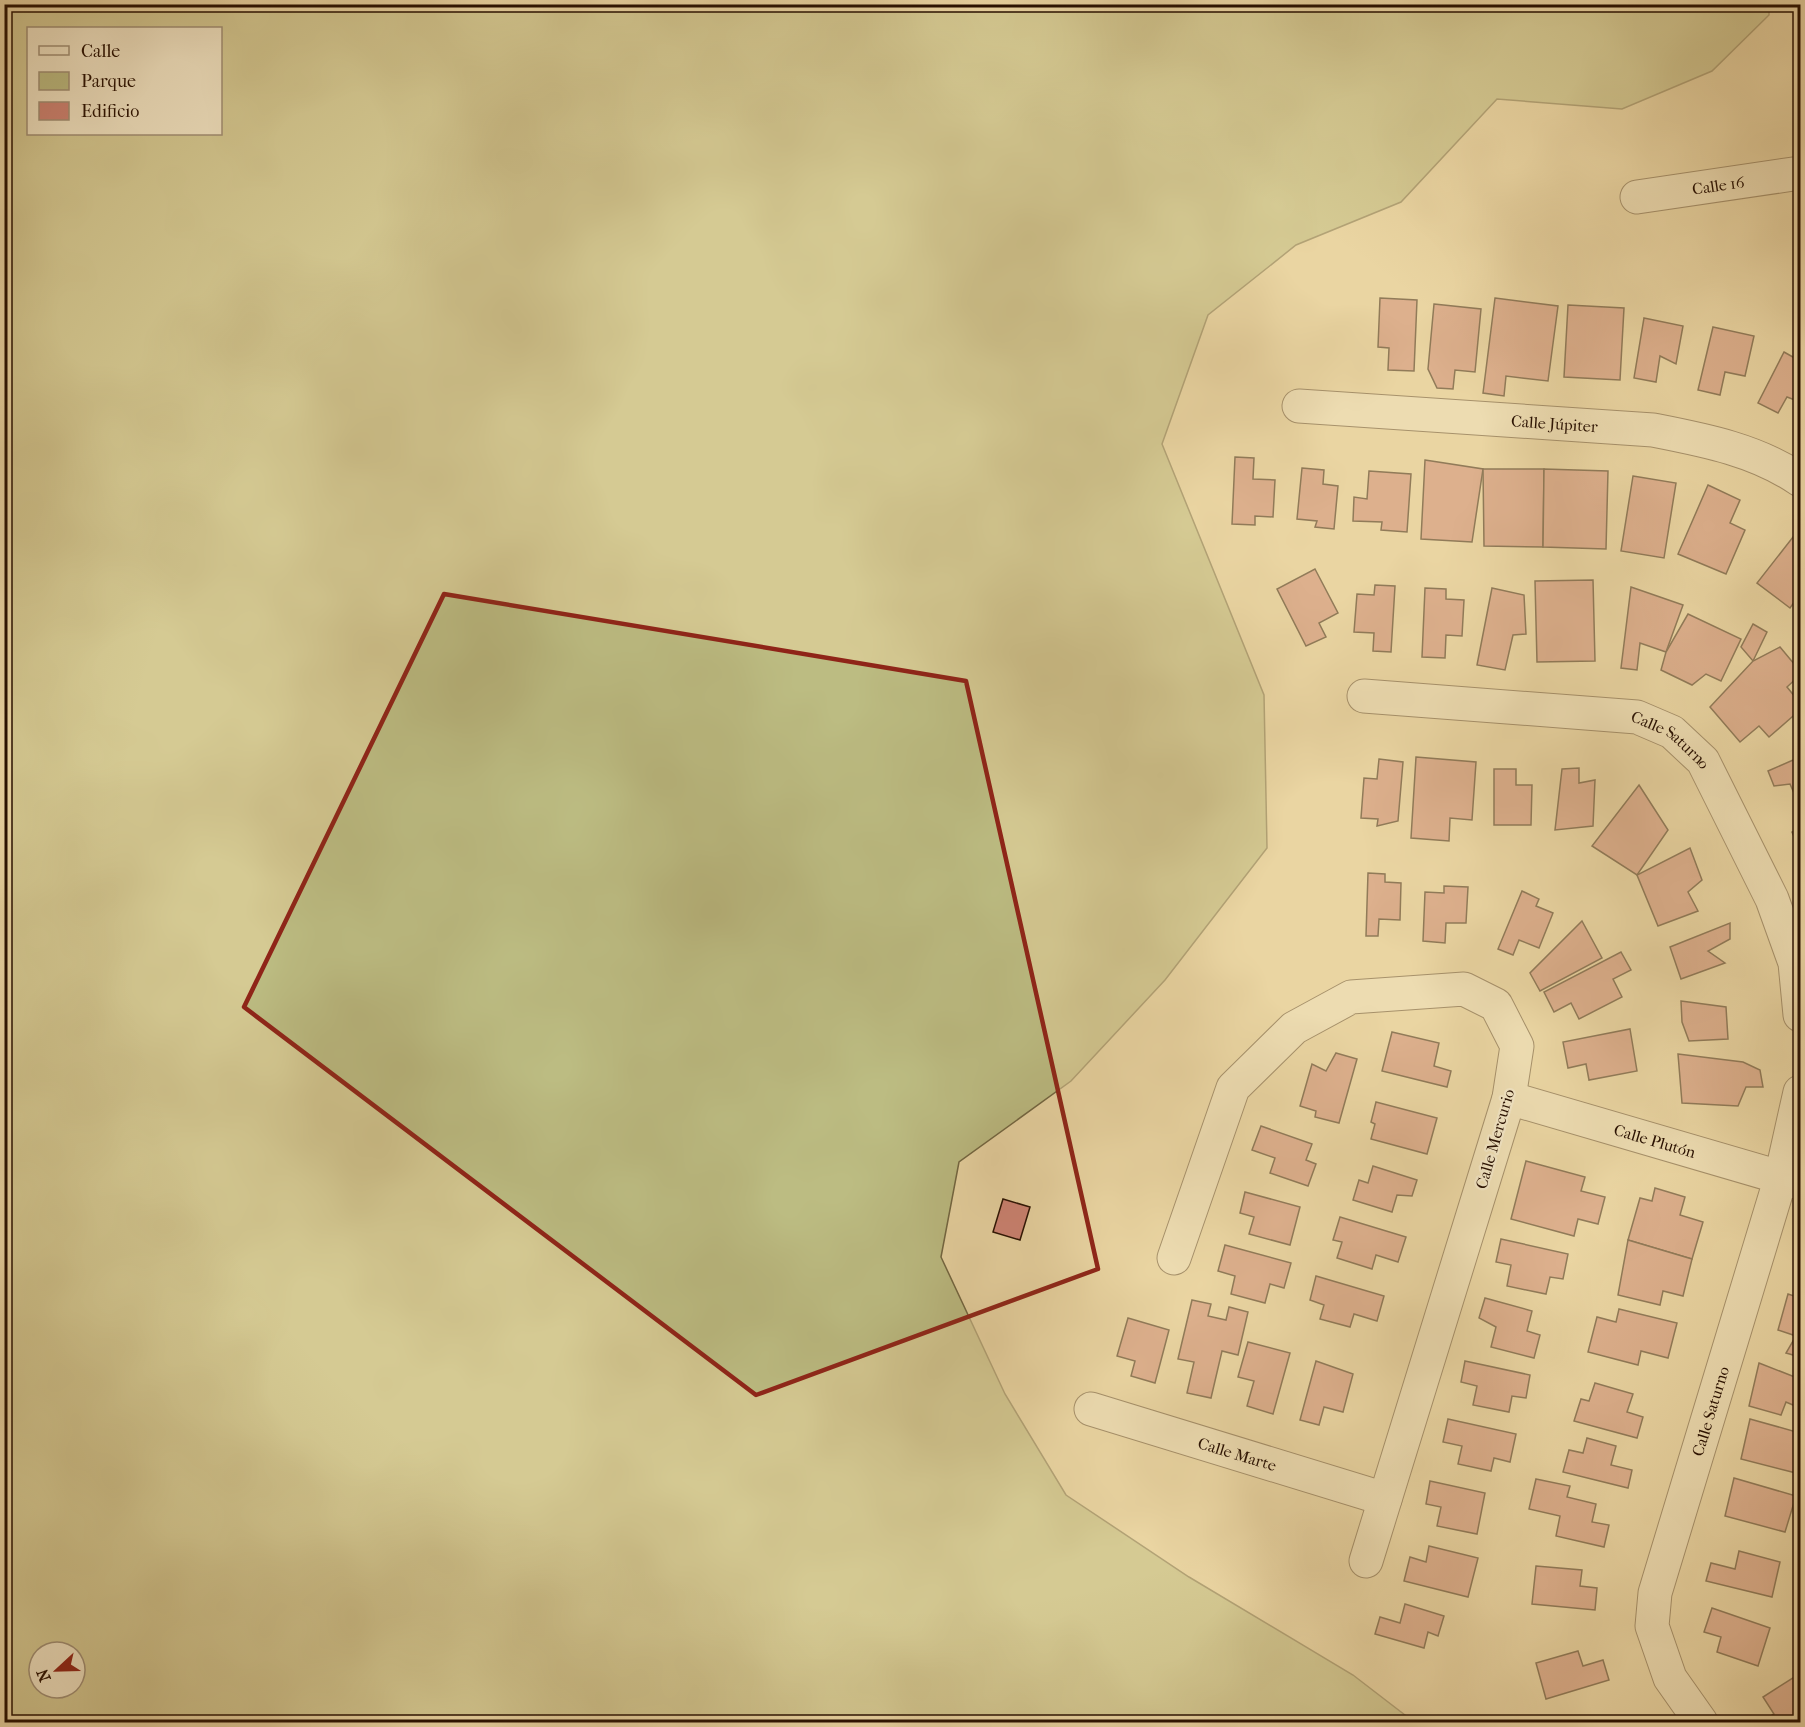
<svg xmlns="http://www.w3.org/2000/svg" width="1805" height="1727" viewBox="0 0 1805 1727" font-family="'IM FELL French Canon',serif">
	<rect width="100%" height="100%" fill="#ead5a3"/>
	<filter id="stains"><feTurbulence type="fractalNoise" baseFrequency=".00333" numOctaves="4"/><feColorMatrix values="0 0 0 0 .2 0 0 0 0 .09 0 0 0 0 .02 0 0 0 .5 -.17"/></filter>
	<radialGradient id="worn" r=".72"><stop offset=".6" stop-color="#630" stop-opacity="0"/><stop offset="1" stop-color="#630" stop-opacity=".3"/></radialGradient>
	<path fill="#bcbc82" stroke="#726641" stroke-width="1.5" fill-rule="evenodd" d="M5 4 1769 5V15L1712 71 1622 109 1497 99 1401 202 1296 245 1208 315 1162 444 1264 695 1267 848 1165 980 1071 1081 959 1162 941 1257 1005 1394 1066 1495 1189 1577 1353 1675 1414 1722H5ZM28 28H220V134H28ZM39 1652H75V1688H39Z"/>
	<g fill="#ce8374" stroke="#270f00" stroke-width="1.5">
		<polygon points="1380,298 1417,300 1414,371 1388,370 1389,348 1378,347"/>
		<polygon points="1495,298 1558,306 1548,381 1506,376 1504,396 1483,393"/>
		<polygon points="1434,304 1481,309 1475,372 1455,370 1453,389 1437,388 1428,369"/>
		<polygon points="1568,305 1624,308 1620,380 1564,377"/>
		<polygon points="1644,318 1683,326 1676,364 1660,356 1656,382 1634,378"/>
		<polygon points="1713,327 1754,336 1745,376 1725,372 1720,395 1698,390"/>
		<polygon points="1784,352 1800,361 1800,402 1787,397 1778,413 1758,403"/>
		<polygon points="1235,457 1254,458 1253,479 1275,480 1273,517 1255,516 1255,525 1232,524"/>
		<polygon points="1425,460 1483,469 1472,542 1421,539"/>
		<polygon points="1302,468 1324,470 1323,484 1338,486 1334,529 1315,527 1317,521 1297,519"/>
		<polygon points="1483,469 1544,469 1543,547 1484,546"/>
		<polygon points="1544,469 1608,471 1606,549 1543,547"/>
		<polygon points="1369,471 1411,474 1407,532 1381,530 1382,522 1353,521 1354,497 1367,499"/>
		<polygon points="1633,476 1676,483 1664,558 1621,551"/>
		<polygon points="1708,485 1740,500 1730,523 1745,530 1726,574 1678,554"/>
		<polygon points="1793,537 1800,543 1800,594 1790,608 1757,583"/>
		<polygon points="1315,569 1338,613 1319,623 1326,637 1306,646 1277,589"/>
		<polygon points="1593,580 1595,661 1537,662 1535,581"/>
		<polygon points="1375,585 1395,586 1391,652 1373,651 1374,633 1354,632 1357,594 1374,595"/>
		<polygon points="1631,587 1683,605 1666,652 1640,643 1637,670 1621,668"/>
		<polygon points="1425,588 1446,589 1446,599 1464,600 1462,636 1446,635 1445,658 1422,657"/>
		<polygon points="1492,588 1524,595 1526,634 1513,635 1505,670 1477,665"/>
		<polygon points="1688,614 1741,639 1721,681 1706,674 1692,685 1661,670 1666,652"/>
		<polygon points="1753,624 1767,632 1753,661 1741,647"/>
		<polygon points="1780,647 1800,671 1800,675 1787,687 1800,703 1800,710 1769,737 1759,726 1740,742 1710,707 1753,661"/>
		<polygon points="1416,757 1476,762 1472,820 1450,818 1449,841 1411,838"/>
		<polygon points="1800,757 1800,798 1797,800 1790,784 1774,786 1768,771"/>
		<polygon points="1379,759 1403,762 1398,821 1377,826 1378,819 1361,818 1364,778 1377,779"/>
		<polygon points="1579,768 1579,783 1595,780 1593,826 1555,830 1562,769"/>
		<polygon points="1494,769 1516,769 1516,785 1532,785 1531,825 1494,825"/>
		<polygon points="1639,785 1668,830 1637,875 1592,846"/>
		<polygon points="1800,828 1800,847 1799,848 1792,832"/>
		<polygon points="1690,848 1702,880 1688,892 1698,911 1658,926 1637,875"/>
		<polygon points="1368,873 1385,874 1385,882 1401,883 1400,920 1379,919 1378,936 1366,936"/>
		<polygon points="1444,886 1468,887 1466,923 1446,923 1445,943 1423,941 1425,892 1444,893"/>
		<polygon points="1522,891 1539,899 1536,906 1553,913 1539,948 1519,940 1513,955 1498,949"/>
		<polygon points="1582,921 1602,958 1540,991 1530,973"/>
		<polygon points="1730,923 1730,939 1708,951 1725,963 1681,979 1670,947"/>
		<polygon points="1621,952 1631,970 1613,979 1622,997 1579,1019 1571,1003 1554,1012 1544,992"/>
		<polygon points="1681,1001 1726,1007 1728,1039 1689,1041 1682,1022"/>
		<polygon points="1630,1029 1637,1071 1589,1080 1586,1064 1568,1068 1563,1042"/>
		<polygon points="1392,1032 1439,1043 1434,1066 1451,1071 1447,1087 1382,1071"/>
		<polygon points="1336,1053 1357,1059 1339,1123 1315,1117 1316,1111 1300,1106 1312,1064 1326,1071"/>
		<polygon points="1678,1054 1743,1062 1760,1070 1763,1087 1746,1087 1738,1106 1682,1103"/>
		<polygon points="1376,1102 1437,1118 1427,1154 1371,1139 1375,1124 1371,1122"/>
		<polygon points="1261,1126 1312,1144 1306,1160 1316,1164 1308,1186 1270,1173 1275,1158 1252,1150"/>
		<polygon points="1526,1161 1585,1177 1581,1191 1605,1197 1598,1224 1578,1219 1574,1236 1511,1219"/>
		<polygon points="1373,1166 1417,1180 1412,1196 1397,1195 1392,1212 1353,1200 1359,1180 1368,1183"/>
		<polygon points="1655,1188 1685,1197 1680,1215 1703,1222 1692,1259 1628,1240 1640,1198 1652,1201"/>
		<polygon points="1245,1192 1300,1207 1290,1245 1249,1234 1254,1217 1240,1213"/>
		<polygon points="1003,1199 1030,1207 1020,1240 993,1232"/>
		<polygon points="1340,1217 1406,1237 1398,1262 1376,1255 1372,1269 1337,1258 1342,1242 1333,1240"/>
		<polygon points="1501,1239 1568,1254 1563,1279 1550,1277 1546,1294 1507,1286 1511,1265 1496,1262"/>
		<polygon points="1628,1240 1692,1259 1683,1296 1663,1291 1660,1305 1618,1295"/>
		<polygon points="1225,1245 1291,1263 1284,1288 1270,1284 1265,1303 1231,1294 1235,1276 1218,1271"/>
		<polygon points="1316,1276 1384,1296 1377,1321 1354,1314 1350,1327 1320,1319 1324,1305 1310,1300"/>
		<polygon points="1788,1294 1800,1298 1800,1357 1786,1353 1796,1336 1778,1330"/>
		<polygon points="1485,1298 1532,1311 1527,1331 1540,1335 1534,1358 1491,1347 1496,1327 1479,1318"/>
		<polygon points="1192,1300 1211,1304 1208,1316 1226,1320 1229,1307 1248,1312 1238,1355 1222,1351 1211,1398 1187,1393 1194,1362 1178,1359"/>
		<polygon points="1619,1309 1677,1323 1668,1358 1641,1351 1638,1365 1588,1352 1597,1317 1616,1322"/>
		<polygon points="1128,1318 1169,1330 1155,1383 1131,1376 1135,1361 1117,1356"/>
		<polygon points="1248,1342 1290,1353 1273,1414 1247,1406 1254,1381 1238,1377"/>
		<polygon points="1316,1361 1353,1374 1343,1412 1324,1407 1319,1425 1300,1420"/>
		<polygon points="1465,1361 1530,1375 1526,1398 1512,1396 1509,1412 1473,1405 1477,1386 1461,1382"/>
		<polygon points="1759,1363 1800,1379 1800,1408 1786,1402 1781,1415 1749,1406"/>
		<polygon points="1595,1383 1633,1394 1627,1412 1643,1417 1637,1438 1574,1421 1581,1399 1589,1401"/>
		<polygon points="1448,1419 1516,1434 1510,1462 1494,1458 1491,1471 1458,1464 1462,1446 1443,1442"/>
		<polygon points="1750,1419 1800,1433 1800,1455 1796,1473 1741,1459"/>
		<polygon points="1587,1438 1616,1446 1611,1465 1632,1470 1628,1488 1563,1472 1569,1450 1583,1453"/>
		<polygon points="1734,1478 1796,1496 1785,1532 1725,1516"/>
		<polygon points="1536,1479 1570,1486 1567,1497 1596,1504 1592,1522 1609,1525 1604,1547 1556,1536 1560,1516 1529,1509"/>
		<polygon points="1430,1481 1485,1493 1477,1534 1437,1526 1441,1507 1426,1504"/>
		<polygon points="1429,1546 1478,1558 1468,1597 1404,1581 1410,1557 1426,1562"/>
		<polygon points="1739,1551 1780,1562 1772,1597 1706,1581 1711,1563 1735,1569"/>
		<polygon points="1536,1566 1582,1570 1580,1586 1597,1588 1595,1610 1532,1604"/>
		<polygon points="1405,1604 1444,1616 1438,1636 1428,1632 1424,1648 1375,1634 1380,1617 1400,1623"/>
		<polygon points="1712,1608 1770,1628 1758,1666 1717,1652 1721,1637 1704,1632"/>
		<polygon points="1578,1651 1583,1666 1603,1660 1609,1680 1546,1699 1536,1663"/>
		<polygon points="1799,1674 1800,1722 1761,1722 1774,1714 1763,1697"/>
	</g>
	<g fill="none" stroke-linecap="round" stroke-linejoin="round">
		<defs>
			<g id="minor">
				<path id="s1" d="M1637 197 1800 173"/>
				<path id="s2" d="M1299 406 1653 430C1704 440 1757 450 1800 480"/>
				<path id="s3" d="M1364 696 1637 717 1672 732 1703 761 1772 899 1795 963 1800 1015"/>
				<path id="s4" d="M1509 1098 1800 1183"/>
				<polyline points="1174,1258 1233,1088 1294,1028 1351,997 1464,989 1496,1005 1517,1046 1509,1098 1366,1561"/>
				<path id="s5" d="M1091 1409 1385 1499"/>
				<path id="s6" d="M1701 1722 1670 1678 1652 1626 1655 1593 1781 1177 1800 1092"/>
			</g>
		</defs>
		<use href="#minor" stroke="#584029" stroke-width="35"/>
		<use href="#minor" stroke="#f1e4c3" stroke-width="33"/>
	</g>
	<path d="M0 0H1805V1727H0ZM444 594 966 681 1098 1269 756 1395 244 1007Z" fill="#ead5a3" fill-opacity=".55" fill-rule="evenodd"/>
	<path fill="none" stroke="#8f2418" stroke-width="4.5" stroke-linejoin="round" d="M444 594 966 681 1098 1269 756 1395 244 1007Z"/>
	<g text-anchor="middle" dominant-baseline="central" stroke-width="4.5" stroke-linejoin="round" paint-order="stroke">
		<g font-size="16" fill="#270f00" stroke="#f1e4c3">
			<text stroke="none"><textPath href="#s1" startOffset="82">Calle 16</textPath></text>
			<text stroke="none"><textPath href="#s2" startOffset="256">Calle Júpiter</textPath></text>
			<text stroke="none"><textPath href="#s3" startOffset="315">Calle Saturno</textPath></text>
			<text transform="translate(1495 1139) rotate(-74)">Calle Mercurio</text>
			<text stroke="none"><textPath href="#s4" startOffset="152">Calle Plutón</textPath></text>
			<text stroke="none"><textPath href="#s6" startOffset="332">Calle Saturno</textPath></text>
			<text stroke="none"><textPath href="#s5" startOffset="153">Calle Marte</textPath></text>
		</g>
	</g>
	<rect width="1805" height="1727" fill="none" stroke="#ead5a3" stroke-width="24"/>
	<rect x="6" y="6" width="1793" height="1715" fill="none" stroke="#270f00" stroke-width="3"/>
	<rect x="12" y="12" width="1781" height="1703" fill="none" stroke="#270f00" stroke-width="1.5"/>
	<rect x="27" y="27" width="195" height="108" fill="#f1e4c3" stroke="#a08f75" stroke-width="1.5"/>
	<rect x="39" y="46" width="30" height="9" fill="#f1e4c3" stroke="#a08f75" stroke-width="1.5"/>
	<text x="81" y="57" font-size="18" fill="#270f00">Calle</text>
	<rect x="39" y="72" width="30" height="18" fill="#bcbc82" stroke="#a08f75" stroke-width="1.5"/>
	<text x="81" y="87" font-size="18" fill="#270f00">Parque</text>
	<rect x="39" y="102" width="30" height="18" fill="#ce8374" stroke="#a08f75" stroke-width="1.5"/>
	<text x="81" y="117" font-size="18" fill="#270f00">Edificio</text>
	<g transform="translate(57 1670) rotate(248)"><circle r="28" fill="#f1e4c3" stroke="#a08f75" stroke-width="1.5"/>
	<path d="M0-4.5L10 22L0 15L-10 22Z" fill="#8f2418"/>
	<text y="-9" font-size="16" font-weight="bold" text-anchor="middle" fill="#270f00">N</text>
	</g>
	<rect width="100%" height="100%" filter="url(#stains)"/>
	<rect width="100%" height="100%" fill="url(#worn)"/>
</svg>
